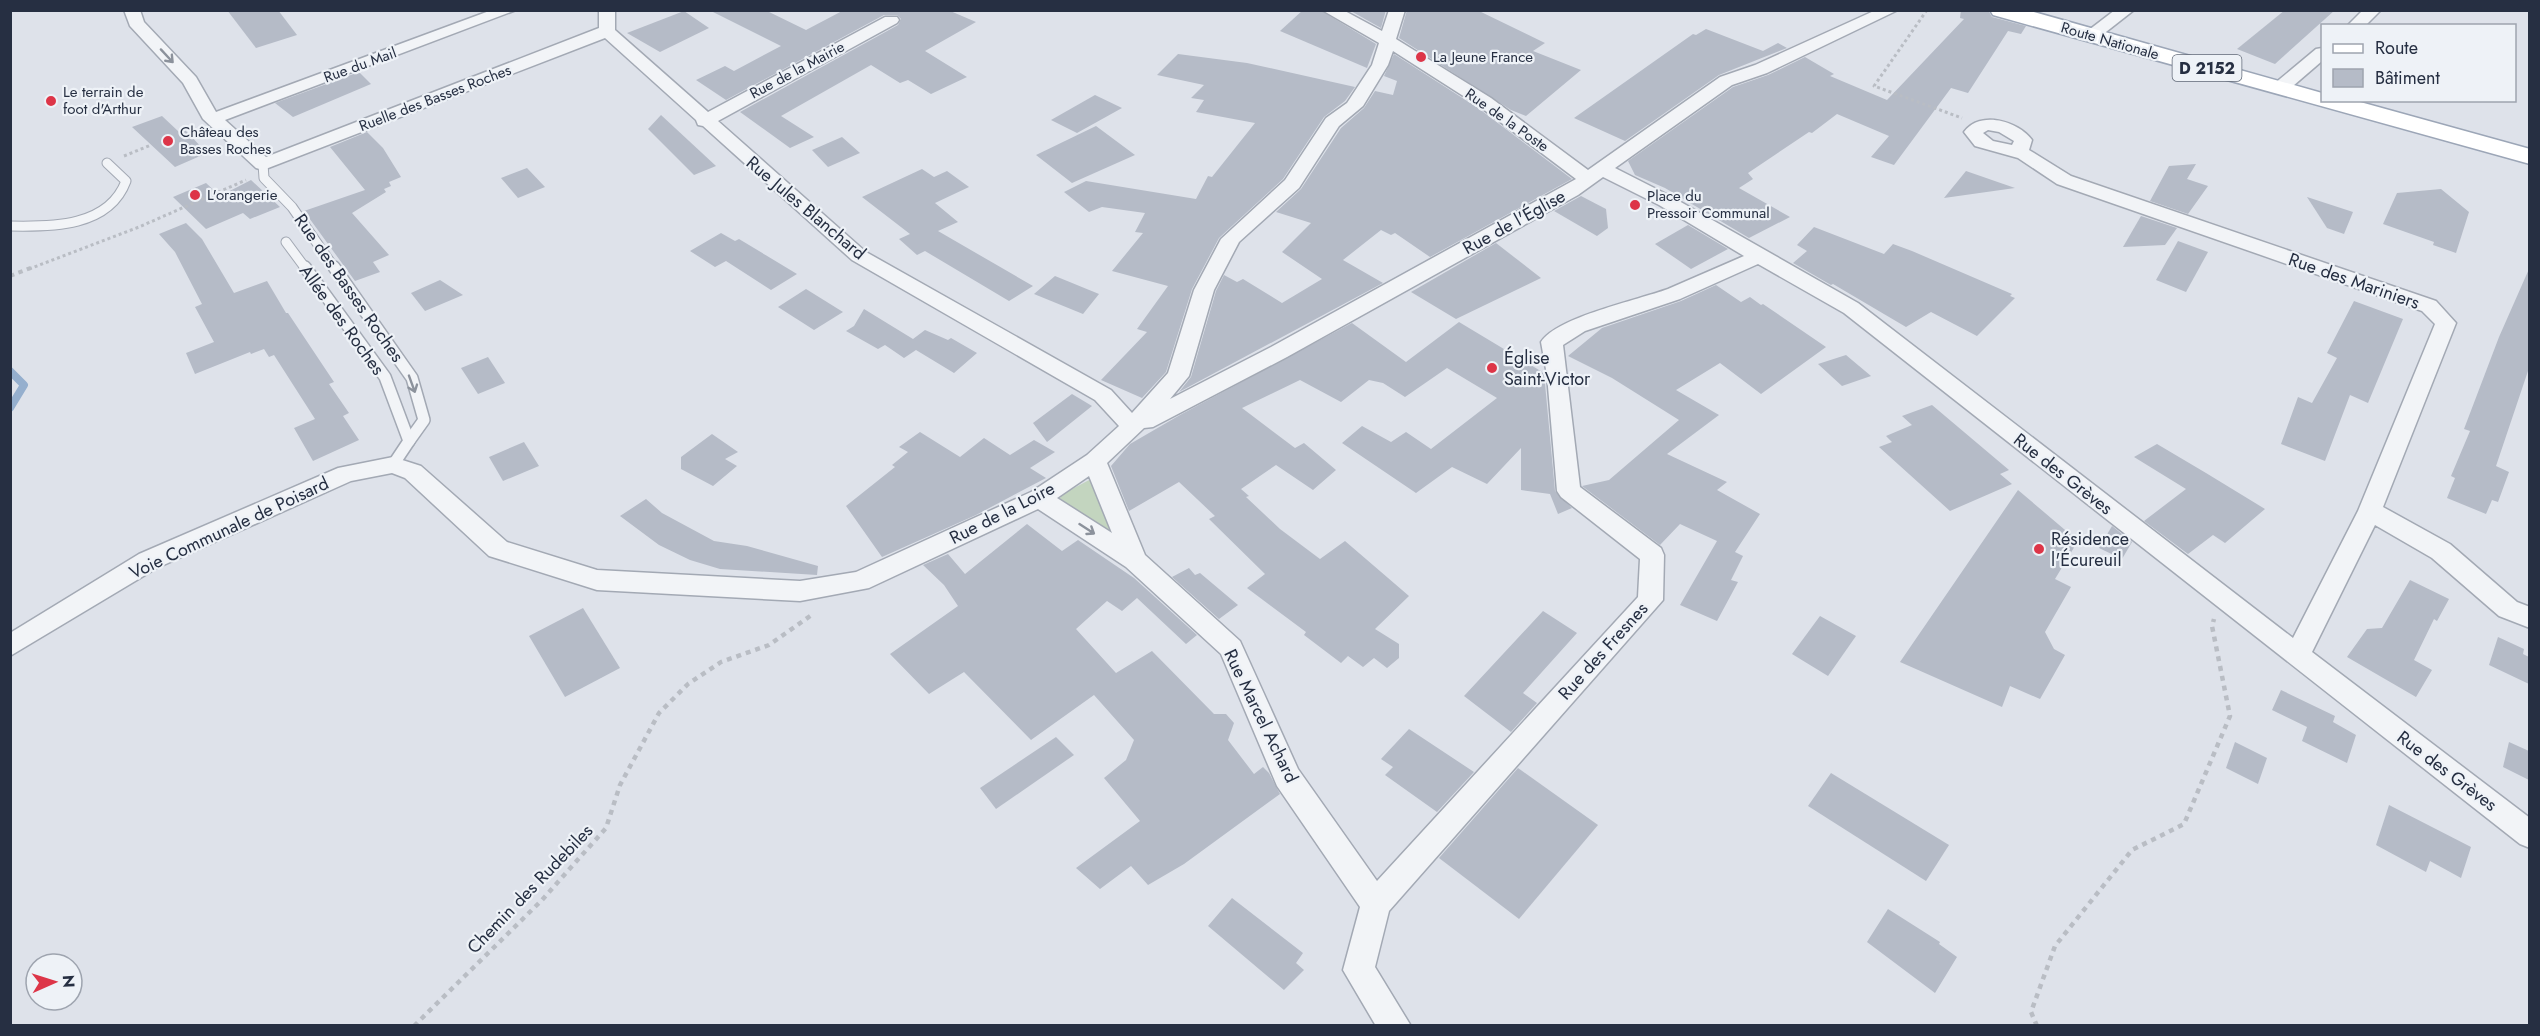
<svg xmlns="http://www.w3.org/2000/svg" width="2540" height="1036" viewBox="0 0 2540 1036" font-family="Jost,sans-serif">
	<rect width="100%" height="100%" fill="#dee2ea"/>
	<polygon fill="#c3d5bf" points="1091,479 1115,540 1059,504 1061,495"/>
	<g fill="none" stroke-linecap="round" stroke-linejoin="round">
		<polyline stroke="#95afce" stroke-width="8" points="10,371 24,385 10,408"/>
	</g>
	<g fill="#b5bbc7">
		<polygon points="227,10 278,10 297,35 256,48"/>
		<polygon points="709,10 765,10 806,30 844,10 948,10 976,22 925,51 967,77 931,94 908,80 900,83 871,65 781,116 814,137 790,148 740,112 898,25 901,19 897,15 884,15 726,100 696,80 725,66 734,71 781,46"/>
		<polygon points="1303,10 1320,10 1376,44 1367,68 1280,31"/>
		<polygon points="1349,10 1386,10 1381,28"/>
		<polygon points="1407,10 1477,10 1545,43 1533,51 1581,70 1526,116 1511,110 1399,38"/>
		<polygon points="1961,10 1988,10 1992,17 2026,26 2021,34 2008,31 1968,93 1951,88 1894,165 1871,157 1889,136 1837,114 1812,133 1809,132 1748,173 1753,179 1739,188 1790,217 1749,238 1665,188 1635,175 1628,161 1733,87 1768,75 1805,57 1834,74 1830,76 1887,100 1964,19 1960,18"/>
		<polygon points="2285,10 2335,10 2275,64 2237,49"/>
		<polygon points="684,11 709,28 660,52 627,33"/>
		<polygon points="1706,29 1763,51 1778,43 1787,48 1719,75 1625,141 1574,118 1693,34 1696,35"/>
		<polygon points="1178,54 1247,63 1355,87 1345,101 1324,117 1283,179 1219,238 1192,289 1166,372 1142,398 1101,380 1147,332 1137,329 1168,286 1112,271 1143,233 1135,232 1145,213 1102,207 1089,212 1064,192 1086,181 1196,199 1208,176 1212,177 1255,123 1196,112 1204,100 1191,98 1204,85 1157,75"/>
		<polygon points="1394,54 1478,108 1572,179 1430,257 1395,233 1391,235 1381,230 1343,260 1383,283 1179,392 1191,377 1216,291 1224,275 1237,282 1243,279 1282,303 1322,279 1282,252 1311,223 1276,212 1301,189 1341,128 1364,108 1375,91 1393,95 1397,81 1384,76"/>
		<polygon points="359,72 371,84 293,117 275,103"/>
		<polygon points="1095,95 1122,108 1077,133 1051,120"/>
		<polygon points="661,115 716,166 694,175 648,129"/>
		<polygon points="162,116 179,132 185,130 207,153 175,167 132,127"/>
		<polygon points="1096,126 1135,155 1072,183 1036,155"/>
		<polygon points="367,132 383,148 401,177 389,182 391,186 384,189 386,192 352,213 389,255 373,262 380,272 355,281 304,211 365,190 330,147"/>
		<polygon points="842,137 860,153 828,167 812,150"/>
		<polygon points="2196,164 2187,179 2208,186 2188,214 2150,201 2169,166"/>
		<polygon points="527,168 545,187 518,198 501,178"/>
		<polygon points="922,169 934,177 947,171 969,187 935,203 958,222 938,231 1033,286 1009,301 925,251 917,255 899,239 910,234 862,197"/>
		<polygon points="1966,171 2015,188 1944,198"/>
		<polygon points="251,180 280,207 250,219 243,213 206,229 173,197 206,183 220,196"/>
		<polygon points="2441,189 2469,212 2456,253 2433,245 2434,242 2383,224 2397,193"/>
		<polygon points="1581,196 1606,209 1608,228 1597,236 1554,211"/>
		<polygon points="2307,197 2353,212 2344,234 2327,228"/>
		<polygon points="2141,216 2177,228 2165,245 2123,247"/>
		<polygon points="186,223 202,239 234,293 267,281 286,313 288,313 334,382 329,384 349,413 343,416 359,440 313,461 294,428 315,419 274,355 269,357 264,349 251,354 250,352 195,374 186,353 214,342 195,307 202,304 175,252 159,234"/>
		<polygon points="1688,225 1728,249 1691,269 1655,244"/>
		<polygon points="1814,227 1884,254 1893,244 1912,251 2012,294 2010,296 2015,298 1977,336 1931,312 1906,327 1833,284 1831,285 1793,263 1807,251 1797,245"/>
		<polygon points="721,233 735,241 739,239 797,274 771,290 726,261 715,267 690,251"/>
		<polygon points="2178,241 2208,252 2186,292 2156,280"/>
		<polygon points="1496,243 1541,278 1456,319 1411,292"/>
		<polygon points="2529,269 2529,368 2496,466 2509,472 2498,502 2492,500 2486,514 2447,498 2455,478 2451,476 2470,431 2464,429 2499,337"/>
		<polygon points="1055,276 1099,294 1083,314 1034,294"/>
		<polygon points="440,280 463,295 425,311 411,293"/>
		<polygon points="1716,285 1741,302 1750,297 1761,305 1763,304 1826,347 1761,394 1720,363 1676,390 1719,415 1667,454 1727,482 1717,490 1760,514 1735,552 1743,556 1731,580 1738,582 1717,621 1680,605 1717,541 1680,524 1660,545 1582,486 1609,480 1679,420 1612,378 1568,356 1602,328 1681,301"/>
		<polygon points="806,289 843,312 814,330 778,307"/>
		<polygon points="2354,301 2403,319 2368,403 2350,395 2325,461 2281,444 2298,397 2312,403 2337,358 2327,353"/>
		<polygon points="864,309 913,339 925,330 948,340 951,338 977,353 954,373 916,350 904,358 885,345 878,349 846,331 854,326"/>
		<polygon points="1459,322 1544,373 1555,491 1572,508 1558,514 1550,494 1521,490 1521,448 1487,484 1452,467 1416,493 1342,443 1362,426 1391,442 1406,432 1431,449 1497,398 1447,368 1405,397 1383,383 1369,380 1341,402 1300,380 1242,408 1295,448 1304,443 1336,470 1313,490 1276,465 1241,489 1249,496 1246,497 1280,529 1320,559 1345,541 1409,596 1375,629 1399,644 1399,658 1387,668 1374,658 1363,667 1348,656 1341,663 1304,635 1306,632 1247,588 1265,574 1209,519 1215,516 1179,482 1129,511 1111,466 1130,444 1180,415 1352,323 1406,362"/>
		<polygon points="1846,355 1871,376 1842,386 1818,364"/>
		<polygon points="488,357 505,383 478,394 461,368"/>
		<polygon points="1072,394 1092,406 1047,442 1033,423"/>
		<polygon points="1932,405 2009,470 2000,474 2012,484 1950,511 1879,447 1892,442 1886,436 1912,425 1902,416"/>
		<polygon points="920,432 960,457 984,438 1010,455 1034,440 1055,452 1030,468 1046,478 976,515 882,557 846,506 895,467 892,465 908,452 899,447"/>
		<polygon points="712,434 738,452 725,459 737,466 713,486 681,469 681,457"/>
		<polygon points="524,442 539,466 503,481 489,457"/>
		<polygon points="2157,444 2206,473 2265,509 2225,543 2213,535 2188,554 2144,521 2186,489 2134,457"/>
		<polygon points="2018,490 2078,541 2055,579 2071,587 2045,632 2054,649 2065,655 2040,699 2010,686 2002,707 1900,662"/>
		<polygon points="646,499 662,513 714,541 747,546 818,566 817,575 720,569 690,560 659,545 620,516"/>
		<polygon points="1027,524 1062,551 1078,540 1134,578 1197,635 1186,644 1137,598 1122,611 1107,601 1076,629 1116,673 1152,651 1214,714 1226,714 1234,723 1228,740 1254,774 1263,767 1269,773 1280,794 1184,864 1148,885 1131,866 1100,889 1076,868 1140,821 1104,778 1126,760 1134,740 1094,695 1031,740 964,672 929,694 890,654 958,606 944,585 923,565 948,554 965,574"/>
		<polygon points="2112,526 2132,542 2122,559 2099,548"/>
		<polygon points="1189,568 1195,575 1200,573 1238,605 1219,619 1172,577"/>
		<polygon points="2410,580 2449,599 2437,621 2434,619 2414,660 2432,670 2416,697 2347,657 2367,629 2382,628"/>
		<polygon points="583,608 620,668 565,697 529,636"/>
		<polygon points="1543,611 1577,633 1523,693 1537,703 1511,732 1464,696"/>
		<polygon points="1820,616 1856,636 1828,676 1792,654"/>
		<polygon points="2498,637 2524,649 2523,654 2529,657 2529,684 2489,665"/>
		<polygon points="2281,690 2335,716 2333,722 2356,735 2347,763 2302,741 2307,727 2272,710"/>
		<polygon points="1409,729 1474,772 1437,812 1385,775 1393,767 1381,759"/>
		<polygon points="1056,737 1074,755 996,809 980,788"/>
		<polygon points="2235,742 2267,758 2258,784 2226,768"/>
		<polygon points="2509,742 2529,751 2529,780 2503,767"/>
		<polygon points="1518,768 1598,825 1519,919 1439,858"/>
		<polygon points="1831,773 1949,845 1926,881 1808,806"/>
		<polygon points="2389,805 2471,847 2461,878 2430,861 2426,872 2376,845"/>
		<polygon points="1232,898 1303,953 1296,963 1304,970 1284,990 1208,926"/>
		<polygon points="1888,909 1940,942 1939,944 1957,957 1935,993 1867,942"/>
	</g>
	<g fill="none" stroke-linecap="round" stroke-linejoin="round">
		<defs>
			<g id="lane-far1">
				<polyline points="263,164 264,178 292,207 335,269"/>
				<path d="M10 226C52 227 109 227 126 181L107 163"/>
				<polyline points="286,242 306,269"/>
			</g>
			<g id="lane">
				<polyline points="305,267 385,377 409,441 393,465"/>
				<polyline points="334,267 412,378 424,420 409,441"/>
			</g>
			<g id="street">
				<path d="M124 10H140L144 22 196 77 216 112 492 10H516L225 120 266 157 599 28V10H615V30L708 112 885 17H897L899 20 897 23 718 121 866 252 1111 390 1132 413 1168 373 1194 290 1221 239 1285 180 1326 118 1347 103 1372 65 1379 43 1322 10H1343L1382 31 1389 10H1405L1396 39 1491 98 1588 170 1720 77 1755 65 1876 10H1898L1767 73 1732 85 1615 168 1672 197 1858 303 2293 638 2358 511 2435 324 2422 311 2057 184 2018 158 1975 146 1964 132C1980 110 2018 121 2032 140L2029 150 2071 176 2436 301 2456 323 2383 507 2450 544 2517 602 2530 607V628L2499 616 2432 558 2375 525 2312 652 2530 818V848L2520 844 1844 313 1758 264 1680 299 1585 331 1563 345 1580 487 1661 548 1664 555 1663 600 1389 911 1375 967 1411 1026H1376L1343 970 1360 907 1277 786 1221 654 1126 567 1038 509 869 588 800 601 597 590 489 556 405 478 392 473 351 481 157 568 10 656V633L139 554 338 468 393 457 421 466 507 542 597 570 800 581 856 572 1031 492 1087 455 1119 426 1095 400 852 260 703 126 698 125 696 120 605 38 263 170 256 168 203 119 183 83 130 26ZM1393 51 1479 106 1576 179 1271 347 1170 399 1189 376 1214 290 1239 242 1299 188 1339 126 1363 106 1388 65ZM1988 130 1999 132 2014 141 2012 145 1993 141 1983 133ZM1603 177 1659 205 1744 256C1719 267 1693 278 1668 289 1638 300 1557 317 1541 342L1547 375 1557 491 1561 497 1640 559 1638 597 1377 881 1298 769 1240 641 1145 555 1107 463 1144 428 1153 427 1287 357 1578 195ZM1089 476 1112 533 1057 498Z"/>
				<polygon points="2115,10 2134,10 2097,39 2085,39 2083,36 2085,33"/>
				<polygon points="2363,10 2381,10 2365,26 2347,26"/>
				<polygon points="2322,48 2322,61 2286,92 2274,92 2271,88 2274,84 2316,49"/>
			</g>
			<polygon id="primary" points="1990,10 2027,10 2322,93 2322,100 2353,100 2530,149 2530,164 1993,15"/>
		</defs>
		<use href="#lane-far1" stroke="#a3a9b4" stroke-width="11"/>
		<use href="#lane" stroke="#a3a9b4" stroke-width="14"/>
		<use href="#street" stroke="#a3a9b4" stroke-width="3"/>
		<use href="#primary" stroke="#9ca6b7" stroke-width="3"/>
		<g stroke="#b9bdc4" stroke-width="3" stroke-dasharray="3 3" stroke-linecap="butt">
			<polyline points="1927,10 1874,86 1962,118"/>
			<polyline points="124,156 151,145"/>
			<polyline points="29,269 139,227 246,180"/>
		</g>
		<polyline stroke="#b9bdc4" stroke-width="4" stroke-dasharray="4.5 4.5" stroke-linecap="butt" points="10,276 33,267"/>
		<g stroke="#b9bdc4" stroke-width="4.5" stroke-dasharray="5 5" stroke-linecap="butt">
			<polyline points="414,1026 542,900 606,828 620,785 659,713 688,684 721,662 769,645 813,614"/>
			<polyline points="2037,1026 2031,1012 2055,946 2132,850 2184,824 2230,716 2212,626 2214,619"/>
		</g>
		<use href="#lane-far1" stroke="#f2f4f7" stroke-width="9"/>
		<use href="#lane" stroke="#f2f4f7" stroke-width="11"/>
		<use href="#street" fill="#f2f4f7" fill-rule="evenodd"/>
		<use href="#primary" fill="#fff" fill-rule="evenodd"/>
	</g>
	<defs><path id="oneway-shaft" d="M-6 0H5M1.5-3L5.5 0L1.5 3" fill="none" stroke-width="1.6" stroke-linecap="round" stroke-linejoin="round" transform="scale(1.5)"/></defs>
	<g stroke="#8c929c">
		<use href="#oneway-shaft" transform="translate(167 56) rotate(47)"/>
		<use href="#oneway-shaft" transform="translate(412 384) rotate(70)"/>
		<use href="#oneway-shaft" transform="translate(1087 529) rotate(33)"/>
	</g>
	<g fill="#dd3548" stroke="#eef2f7" stroke-width="2">
		<circle cx="1421" cy="57" r="6"/>
		<circle cx="51" cy="101" r="6"/>
		<circle cx="168" cy="141" r="6"/>
		<circle cx="195" cy="195" r="6"/>
		<circle cx="1635" cy="205" r="6"/>
		<circle cx="1492" cy="368" r="6"/>
		<circle cx="2039" cy="549" r="6"/>
	</g>
	<g text-anchor="middle" dominant-baseline="central" stroke-width="4.5" stroke-linejoin="round" paint-order="stroke">
		<g font-size="15" fill="#262f42" stroke="#eef2f7">
			<text transform="translate(2110 41) rotate(16)">Route Nationale</text>
			<text transform="translate(360 65) rotate(-20)">Rue du Mail</text>
			<text transform="translate(797 70) rotate(-28)">Rue de la Mairie</text>
			<text transform="translate(435 98) rotate(-21)">Ruelle des Basses Roches</text>
			<text transform="translate(1507 120) rotate(35)">Rue de la Poste</text>
		</g>
		<g font-size="15" fill="#262f42" stroke="#eef2f7" text-anchor="start">
			<text x="1433" y="57">La Jeune France</text>
			<text x="63" y="92">Le terrain de<tspan x="63" dy="17">foot d'Arthur</tspan></text>
			<text x="180" y="132">Château des<tspan x="180" dy="17">Basses Roches</tspan></text>
			<text x="207" y="195">L'orangerie</text>
			<text x="1647" y="196">Place du<tspan x="1647" dy="17">Pressoir Communal</tspan></text>
		</g>
		<rect fill="#eef2f7" stroke="#626a78" stroke-width="1.5" x="2172.5" y="55" width="69" height="26" rx="4.5"/>
		<g font-size="16" font-weight="bold" fill="#262f42">
			<text x="2207" y="68">D 2152</text>
		</g>
		<g font-size="18" fill="#262f42" stroke="#eef2f7">
			<text transform="translate(806 208) rotate(40)">Rue Jules Blanchard</text>
			<text transform="translate(1514 222) rotate(-29)">Rue de l'Église</text>
			<text transform="translate(2354 281) rotate(19)">Rue des Mariniers</text>
			<text transform="translate(349 288) rotate(55)">Rue des Basses Roches</text>
			<text transform="translate(342 320) rotate(54)">Allée des Roches</text>
			<text transform="translate(2063 474) rotate(38)">Rue des Grèves</text>
			<text transform="translate(1002 513) rotate(-27)">Rue de la Loire</text>
			<text transform="translate(229 528) rotate(-25)">Voie Communale de Poisard</text>
			<text transform="translate(1603 651) rotate(-48)">Rue des Fresnes</text>
			<text transform="translate(1261 716) rotate(64)">Rue Marcel Achard</text>
			<text transform="translate(2447 771) rotate(37)">Rue des Grèves</text>
			<text transform="translate(530 889) rotate(-46)">Chemin des Rudebiles</text>
		</g>
		<g font-size="18" fill="#262f42" stroke="#eef2f7" text-anchor="start">
			<text x="1504" y="358">Église<tspan x="1504" dy="21">Saint-Victor</tspan></text>
			<text x="2051" y="539">Résidence<tspan x="2051" dy="21">l'Écureuil</tspan></text>
		</g>
	</g>
	<rect width="2540" height="1036" fill="none" stroke="#262f42" stroke-width="24"/>
	<rect x="2321" y="24" width="195" height="78" fill="#eef2f7" stroke="#9ea4af" stroke-width="1.5"/>
	<rect x="2333" y="44" width="30" height="9" fill="#ffffff" stroke="#9ea4af" stroke-width="1.5"/>
	<text x="2375" y="54" font-size="18" fill="#262f42">Route</text>
	<rect x="2333" y="69" width="30" height="18" fill="#b5bbc7" stroke="#9ea4af" stroke-width="1.5"/>
	<text x="2375" y="84" font-size="18" fill="#262f42">Bâtiment</text>
	<g transform="translate(54 982) rotate(87)"><circle r="28" fill="#eef2f7" stroke="#9ea4af" stroke-width="1.5"/>
	<path d="M0-4.5L10 22L0 15L-10 22Z" fill="#dd3548"/>
	<text y="-9" font-size="16" font-weight="bold" text-anchor="middle" fill="#262f42">N</text>
	</g>
</svg>
